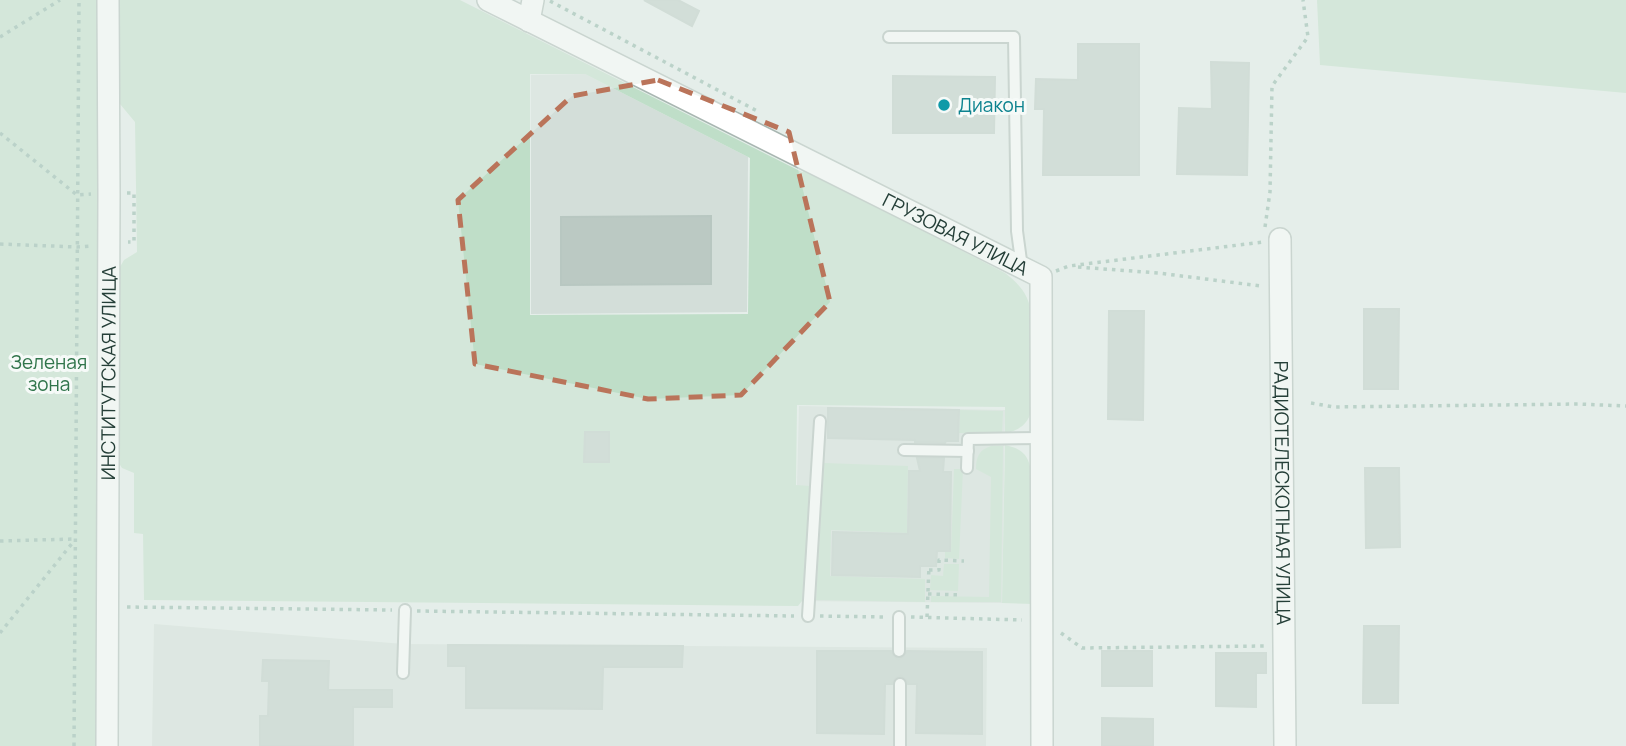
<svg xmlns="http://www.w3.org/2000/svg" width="1626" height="746" viewBox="0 0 1626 746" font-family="Manrope,sans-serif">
	<rect width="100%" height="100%" fill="#e5eeea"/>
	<g fill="#d3ded9">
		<polygon points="585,74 748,157 747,312 531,314 531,75"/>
		<polygon points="799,406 1005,410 1002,603 794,601"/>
		<polygon points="154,624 404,644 987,648 986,746 152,746"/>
	</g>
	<g fill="#bfdec8" fill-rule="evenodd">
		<polygon points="0,0 99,0 96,746 0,746"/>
		<path d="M116 0H460L802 172 806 170 1005 273C1014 280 1022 287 1027 298 1038 323 1031 385 1030 415 1025 427 1017 430 1005 434V407L797 405 796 485 810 486 802 601 798 606 144 600 143 534 134 533V473L122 468 113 454 117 272 124 260 137 252 135 122 115 98ZM530 74H585L750 158 748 314 530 315Z"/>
		<polygon points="1317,0 1626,0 1626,93 1320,65"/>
		<polygon points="960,410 1003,411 1002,434 959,433"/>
		<path d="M1005 445C1028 450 1029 459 1033 480L1034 604 1002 603Z"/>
		<path d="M991 446H1003L1001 602H931V596L989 597 991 477 976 469C976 457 979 450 991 446Z"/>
		<polygon points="824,463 908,466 907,533 831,530 830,576 925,579 925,602 816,600"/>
		<polygon points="954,469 963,469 959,559 945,558 945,552 951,552"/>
		<polygon points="944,564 959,564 958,591 930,590 931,575 943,576"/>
	</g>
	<g fill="#bbc9c3" stroke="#b8c7c1" stroke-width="2">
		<polygon points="644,0 678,0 699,11 692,26"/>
		<polygon points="1078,44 1139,44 1139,175 1043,175 1044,109 1035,109 1036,79 1078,80"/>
		<polygon points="1211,62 1249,63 1247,175 1177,174 1179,108 1212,109"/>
		<polygon points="893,76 995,77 994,133 893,133"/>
		<polygon points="711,216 711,284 561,285 561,217"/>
		<polygon points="1364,309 1399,309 1398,389 1364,389"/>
		<polygon points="1109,311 1144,311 1143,420 1108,419"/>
		<polygon points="828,408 959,410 958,441 946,441 945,443 915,442 915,440 828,438"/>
		<polygon points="585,432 609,432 609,462 584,462"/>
		<polygon points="917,458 944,458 943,472 951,472 950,551 937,551 936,566 920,566 920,577 832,575 833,532 908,534 909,471 920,471"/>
		<polygon points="1365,468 1399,468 1400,547 1366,548"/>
		<polygon points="1364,626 1399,626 1398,703 1363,703"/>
		<polygon points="448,645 683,646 682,667 603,667 602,709 466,708 466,666 448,666"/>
		<polygon points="817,651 891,651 893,655 898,659 903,657 907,651 982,652 982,734 916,733 917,684 908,684 906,680 901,676 896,678 892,684 885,684 884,734 817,733"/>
		<rect x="1102" y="651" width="50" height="35"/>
		<polygon points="1216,653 1266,653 1266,673 1256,673 1256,707 1216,706"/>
		<polygon points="263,660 329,661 328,690 392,690 392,707 353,707 353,746 260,746 260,716 268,716 269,681 262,681"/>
		<polygon points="1102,718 1153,719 1153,746 1102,746"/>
	</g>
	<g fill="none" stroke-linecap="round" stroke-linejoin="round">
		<defs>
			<g id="service">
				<polyline points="889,37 1014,37 1017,231 1022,268"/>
				<polyline points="904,450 968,451"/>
				<polyline points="967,468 968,439 1041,438"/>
				<polyline points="808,616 820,421"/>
				<polyline points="899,617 899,651"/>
				<polyline points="403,673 405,610"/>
				<polyline points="900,684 900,746"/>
			</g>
			<g id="minor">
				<polyline points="529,21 533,0"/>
				<path id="s1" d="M1280 239 1285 746"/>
				<path id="s2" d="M107 746 109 194 108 0"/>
			</g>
			<g id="tertiary">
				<path id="s3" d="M488 0 1041 277 1042 746"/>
			</g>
		</defs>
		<use href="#service" stroke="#a8b6b1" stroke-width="14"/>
		<use href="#minor" stroke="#a8b6b1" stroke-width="24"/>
		<use href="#tertiary" stroke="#a8b6b1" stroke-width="24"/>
		<g stroke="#87b0a3" stroke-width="3.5" stroke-dasharray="3.5 5" stroke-linecap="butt">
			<polyline points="550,1 759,112"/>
			<polyline points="0,37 60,0"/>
			<polyline points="0,133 77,195 91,194"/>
			<polyline points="127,193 134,193 134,242 128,242"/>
			<polyline points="1265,227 1270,192 1272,86 1308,37 1303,0"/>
			<polyline points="0,244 77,247 92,246"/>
			<polyline points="1078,267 1158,273 1261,286"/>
			<polyline points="1056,271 1069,266 1263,242"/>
			<polyline points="1311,403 1334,407 1579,404 1626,406"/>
			<polyline points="0,541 75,539"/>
			<polyline points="929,570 939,570 939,560 964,561"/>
			<polyline points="928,594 962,595"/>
			<polyline points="127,607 392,610"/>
			<polyline points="417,611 794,616"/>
			<polyline points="820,616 885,617"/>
			<polyline points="911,617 1022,620"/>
			<polyline points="927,617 929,566"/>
			<polyline points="0,633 74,541"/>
			<polyline points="1061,633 1082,648 1265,646"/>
			<polyline points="74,746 79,0"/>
		</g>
		<use href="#service" stroke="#fff" stroke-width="10"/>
		<use href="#minor" stroke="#fff" stroke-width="21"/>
		<use href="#tertiary" stroke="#fff" stroke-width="21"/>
	</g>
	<path d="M0 0H1626V746H0ZM658 80 789 132 830 302 741 395 648 399 475 364 458 200 572 96Z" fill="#e5eeea" fill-opacity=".55" fill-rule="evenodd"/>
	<path fill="none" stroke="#ba745a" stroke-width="5" stroke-dasharray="14 9" stroke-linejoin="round" d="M658 80 789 132 830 302 741 395 648 399 475 364 458 200 572 96Z"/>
	<circle fill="#0f9aa8" stroke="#f6faf8" stroke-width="2.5" cx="944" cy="105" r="7"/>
	<g text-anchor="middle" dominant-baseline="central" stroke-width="6" stroke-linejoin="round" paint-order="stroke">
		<g font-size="19" fill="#0d838f" stroke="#f6faf8" text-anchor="start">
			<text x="958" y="105">Диакон</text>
		</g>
		<g font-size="19" fill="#253f38" stroke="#f6faf8">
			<text stroke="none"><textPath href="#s3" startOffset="523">ГРУЗОВАЯ УЛИЦА</textPath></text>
			<text stroke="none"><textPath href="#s2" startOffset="373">ИНСТИТУТСКАЯ УЛИЦА</textPath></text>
			<text stroke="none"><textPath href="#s1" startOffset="254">РАДИОТЕЛЕСКОПНАЯ УЛИЦА</textPath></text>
		</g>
		<g font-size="19" fill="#30754b" stroke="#f6faf8">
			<text x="49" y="362">Зеленая<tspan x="49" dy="22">зона</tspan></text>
		</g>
	</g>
</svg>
